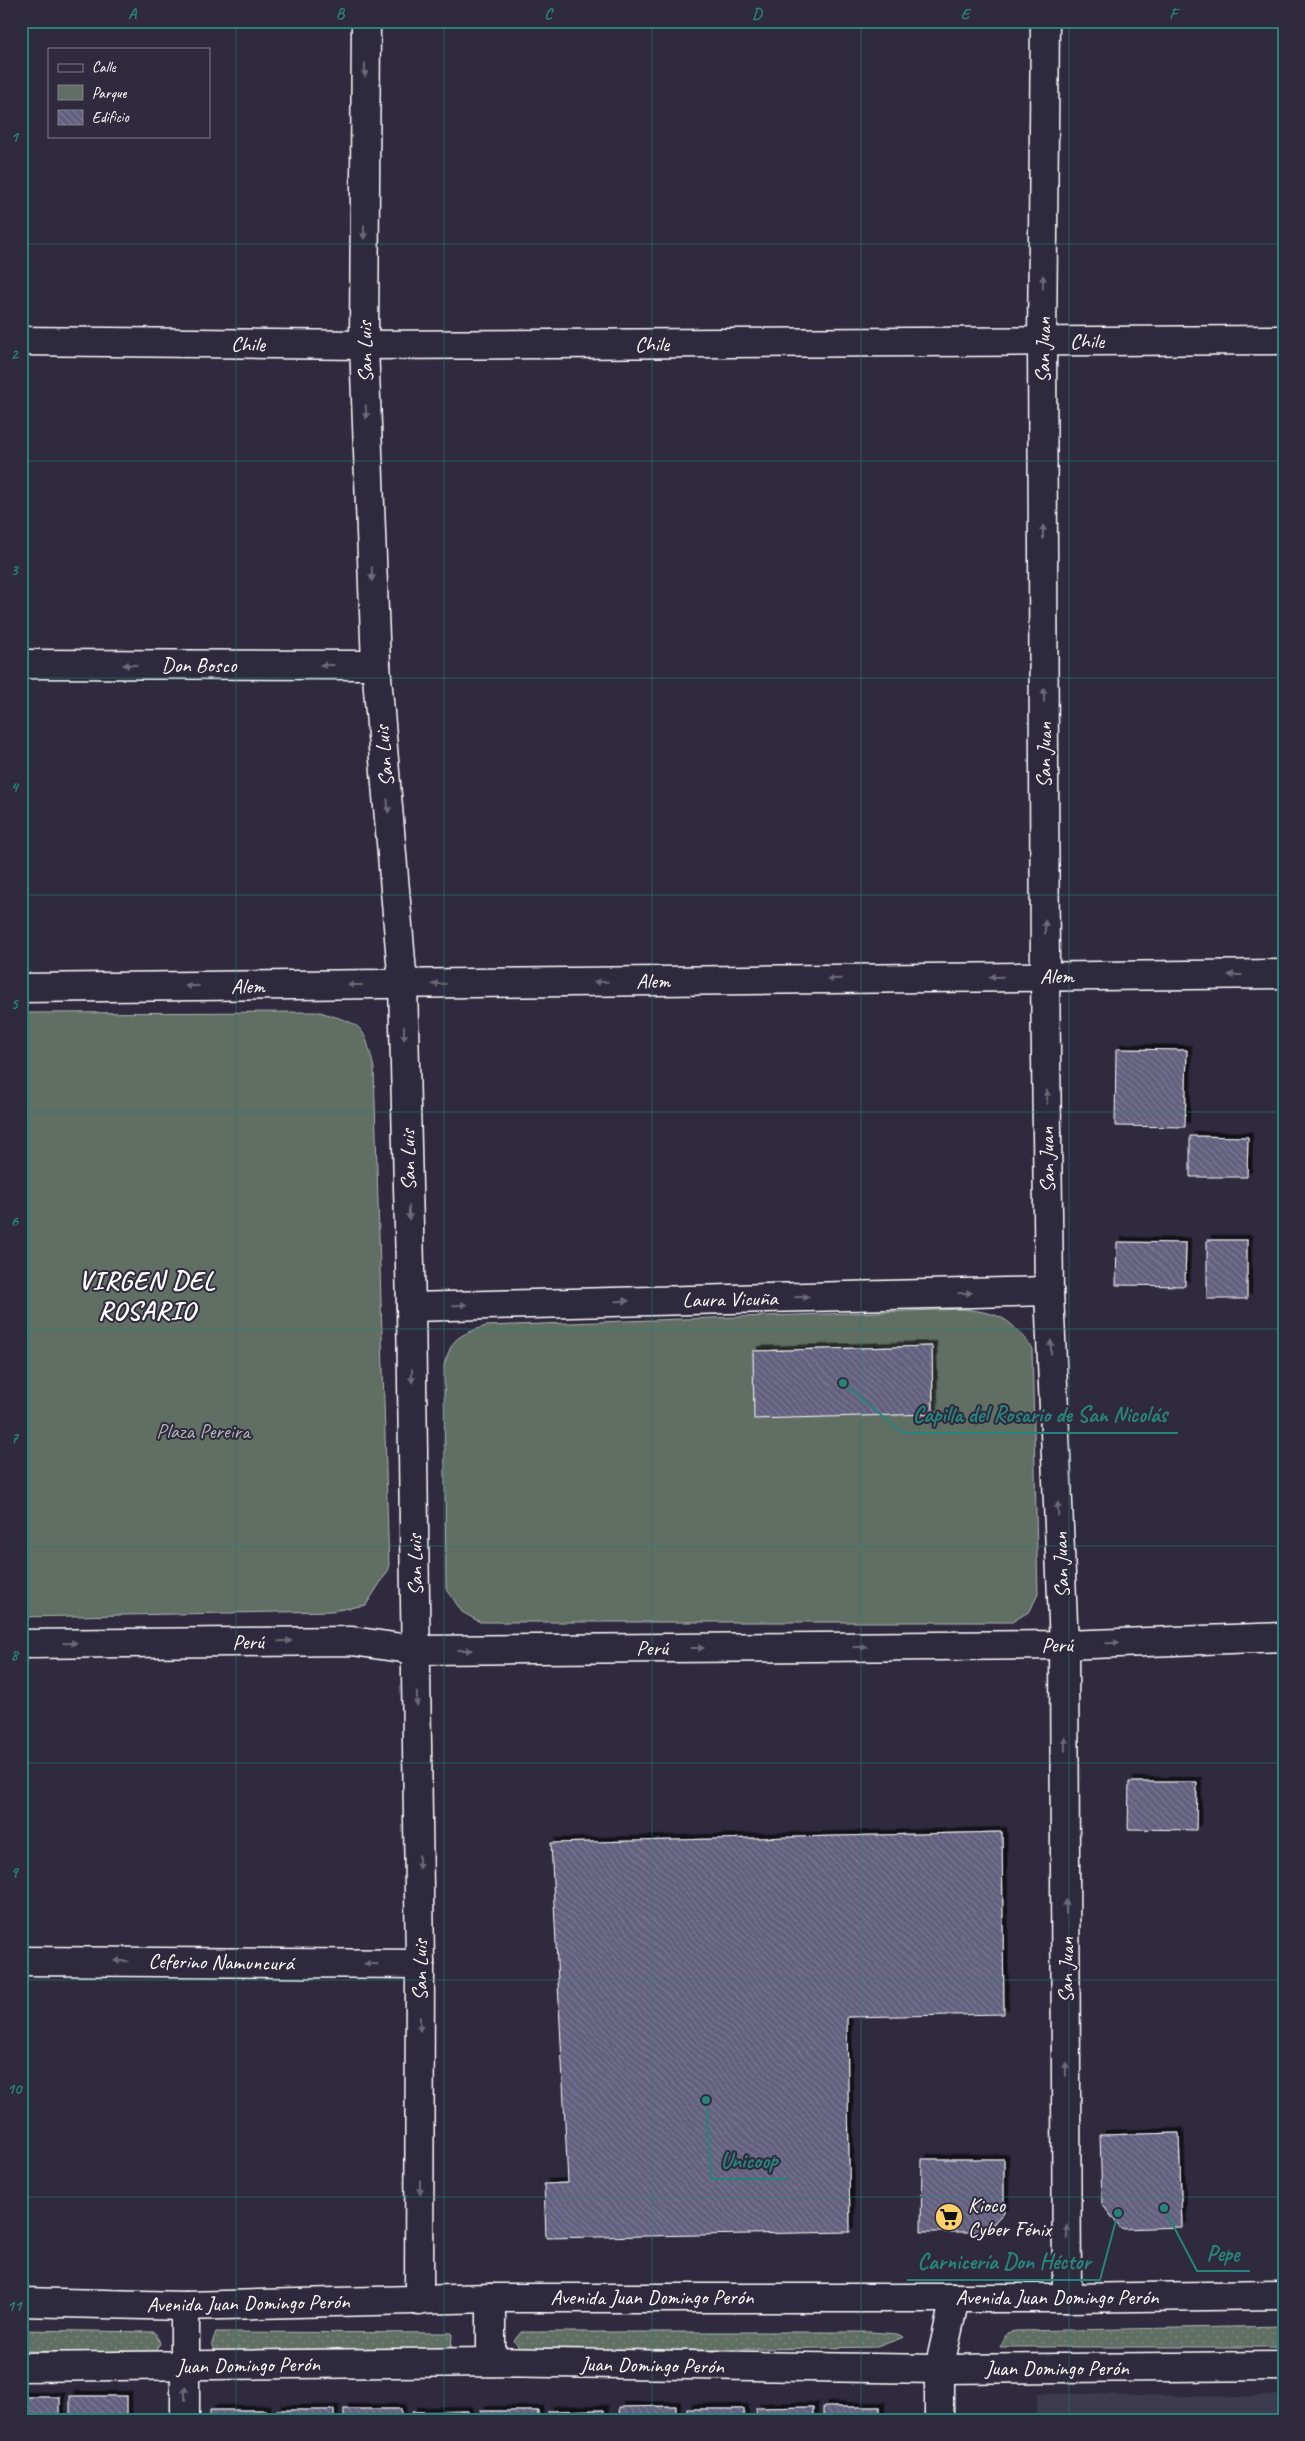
<svg xmlns="http://www.w3.org/2000/svg" width="1305" height="2441" viewBox="0 0 1305 2441" font-family="Caveat,sans-serif">
	<defs>
		<pattern id="grass-dots" width="8" height="8" patternUnits="userSpaceOnUse" patternTransform="scale(1.25)"><rect width="8" height="8" fill="#606e64"/><path d="M2 2h.1M6 6h.1" fill="none" stroke="#78847b" stroke-width="1.8" stroke-linecap="round"/></pattern>
		<pattern id="building-back-hatch" width="6" height="6" patternUnits="userSpaceOnUse" patternTransform="scale(1.25)"><rect width="6" height="6" fill="#62607e"/><path d="M-1 5l2 2M0 0l6 6M5-1l2 2" fill="none" stroke="#7a7891"/></pattern>
		<filter id="shadow"><feDropShadow dx="4.5" dy="-4.5" stdDeviation="0" flood-color="#0009"/></filter>
	</defs>
	<rect width="100%" height="100%" fill="#2f2a3d"/>
	<filter id="ink" filterUnits="userSpaceOnUse"><feTurbulence type="fractalNoise" baseFrequency=".02" numOctaves="2"/><feDisplacementMap in="SourceGraphic" scale="10" xChannelSelector="R" yChannelSelector="G"/><feConvolveMatrix kernelMatrix="1 2 1 2 8 2 1 2 1" color-interpolation-filters="sRGB"/></filter>
	<g filter="url(#ink)">
		<polygon fill="#3e3a50" points="1037,2393 1238,2397 1284,2395 1284,2420 1037,2420"/>
		<g fill="url(#grass-dots)" stroke="#b0b6b2">
			<polygon points="1284,2326 1284,2347 1000,2347 1007,2333 1015,2331"/>
			<polygon points="21,2330 155,2332 160,2343 155,2353 21,2351"/>
			<polygon points="216,2332 452,2333 451,2353 216,2354 212,2343"/>
			<polygon points="521,2332 871,2332 897,2334 904,2337 877,2347 523,2353 514,2341"/>
		</g>
		<g fill="#606e64" stroke="#b0b6b2">
			<path d="M320 1012C364 1026 363 1023 374 1068L389 1569 366 1605 332 1611 21 1617V1013Z"/>
			<path d="M964 1309C1003 1314 1009 1318 1032 1348L1038 1594 1030 1611 1012 1622H480L462 1612 446 1588 444 1365C453 1336 458 1336 486 1326Z"/>
		</g>
		<g fill="url(#building-back-hatch)" stroke="#fff" filter="url(#shadow)">
			<polygon points="1116,1049 1187,1050 1185,1127 1115,1126"/>
			<polygon points="1190,1136 1248,1137 1247,1177 1190,1177"/>
			<rect x="1207" y="1240" width="40" height="59"/>
			<polygon points="1117,1242 1186,1243 1185,1286 1116,1285"/>
			<polygon points="932,1346 933,1414 754,1419 753,1351"/>
			<polygon points="1129,1782 1197,1782 1196,1830 1128,1829"/>
			<polygon points="1002,1832 1004,2014 847,2017 850,2232 546,2238 544,2184 568,2183 551,1843"/>
			<polygon points="1179,2133 1182,2227 1121,2229 1102,2204 1100,2135"/>
			<polygon points="922,2159 1004,2159 1004,2212 986,2232 921,2232"/>
			<rect x="70" y="2396" width="57" height="24"/>
			<rect x="21" y="2397" width="39" height="23"/>
			<polygon points="676,2406 676,2420 620,2420 619,2407"/>
			<polygon points="813,2407 813,2420 757,2420 756,2408"/>
			<rect x="823" y="2407" width="57" height="13"/>
			<rect x="344" y="2409" width="57" height="11"/>
			<rect x="687" y="2409" width="57" height="11"/>
			<polygon points="210,2410 266,2410 267,2420 210,2420"/>
			<rect x="277" y="2410" width="57" height="10"/>
			<polygon points="604,2410 604,2420 548,2420 548,2411"/>
			<polygon points="468,2411 469,2420 412,2420 412,2412"/>
			<rect x="481" y="2411" width="57" height="9"/>
		</g>
		<g fill="none" stroke-linecap="round" stroke-linejoin="round">
			<defs>
				<g id="minor">
					<polyline points="366,21 364,345 376,665 403,985 411,1307 420,1964 419,2301"/>
					<polyline points="1045,21 1042,341 1045,976 1049,1291 1064,1645 1067,2298"/>
					<polyline points="21,341 364,345 1284,340"/>
					<polyline points="21,664 376,665"/>
					<polyline points="21,988 1284,974"/>
					<polyline points="411,1307 1049,1291"/>
					<polyline points="21,1644 352,1641 416,1650 1064,1645 1284,1637"/>
					<polyline points="21,1961 420,1964"/>
					<polyline points="185,2306 185,2420"/>
					<polyline points="491,2362 491,2298"/>
					<polyline points="21,2367 491,2362 939,2369 1284,2366"/>
					<polyline points="939,2420 939,2369 955,2298"/>
				</g>
				<polyline id="major" points="21,2302 185,2306 491,2298 1067,2298 1284,2295"/>
			</defs>
			<use href="#minor" stroke="#fff" stroke-width="31"/>
			<use href="#major" stroke="#fff" stroke-width="31"/>
			<use href="#minor" stroke="#2f2a3d" stroke-width="28"/>
			<use href="#major" stroke="#2f2a3d" stroke-width="28"/>
		</g>
		<defs><path id="oneway-solid" d="M-6-.8H1V-3.2L6.5 0L1 3.2V.8H-6Z" transform="scale(1.25)"/></defs>
		<g fill="#6d6a77">
			<use href="#oneway-solid" transform="translate(365 70) rotate(90)"/>
			<use href="#oneway-solid" transform="translate(364 232) rotate(90)"/>
			<use href="#oneway-solid" transform="translate(1043 282) rotate(-89)"/>
			<use href="#oneway-solid" transform="translate(366 412) rotate(88)"/>
			<use href="#oneway-solid" transform="translate(1043 532) rotate(-90)"/>
			<use href="#oneway-solid" transform="translate(372 574) rotate(88)"/>
			<use href="#oneway-solid" transform="translate(130 665) rotate(-180)"/>
			<use href="#oneway-solid" transform="translate(327 665) rotate(-180)"/>
			<use href="#oneway-solid" transform="translate(1044 695) rotate(-90)"/>
			<use href="#oneway-solid" transform="translate(388 806) rotate(85)"/>
			<use href="#oneway-solid" transform="translate(1045 927) rotate(-90)"/>
			<use href="#oneway-solid" transform="translate(1235 975) rotate(180)"/>
			<use href="#oneway-solid" transform="translate(996 977) rotate(179)"/>
			<use href="#oneway-solid" transform="translate(834 979) rotate(179)"/>
			<use href="#oneway-solid" transform="translate(601 982) rotate(179)"/>
			<use href="#oneway-solid" transform="translate(439 984) rotate(179)"/>
			<use href="#oneway-solid" transform="translate(355 985) rotate(180)"/>
			<use href="#oneway-solid" transform="translate(192 986) rotate(180)"/>
			<use href="#oneway-solid" transform="translate(404 1033) rotate(89)"/>
			<use href="#oneway-solid" transform="translate(1047 1097) rotate(-91)"/>
			<use href="#oneway-solid" transform="translate(409 1213) rotate(89)"/>
			<use href="#oneway-solid" transform="translate(965 1293) rotate(-1)"/>
			<use href="#oneway-solid" transform="translate(802 1297) rotate(-1)"/>
			<use href="#oneway-solid" transform="translate(622 1301) rotate(-1)"/>
			<use href="#oneway-solid" transform="translate(460 1305) rotate(-1)"/>
			<use href="#oneway-solid" transform="translate(1051 1347) rotate(-92)"/>
			<use href="#oneway-solid" transform="translate(412 1376) rotate(89)"/>
			<use href="#oneway-solid" transform="translate(1058 1509) rotate(-92)"/>
			<use href="#oneway-solid" transform="translate(285 1641) rotate(-1)"/>
			<use href="#oneway-solid" transform="translate(70 1643) rotate(-1)"/>
			<use href="#oneway-solid" transform="translate(1113 1643) rotate(-2)"/>
			<use href="#oneway-solid" transform="translate(860 1647)"/>
			<use href="#oneway-solid" transform="translate(697 1648)"/>
			<use href="#oneway-solid" transform="translate(465 1650)"/>
			<use href="#oneway-solid" transform="translate(417 1699) rotate(89)"/>
			<use href="#oneway-solid" transform="translate(1065 1744) rotate(-90)"/>
			<use href="#oneway-solid" transform="translate(419 1862) rotate(89)"/>
			<use href="#oneway-solid" transform="translate(1066 1907) rotate(-90)"/>
			<use href="#oneway-solid" transform="translate(121 1961) rotate(-179)"/>
			<use href="#oneway-solid" transform="translate(371 1964) rotate(-179)"/>
			<use href="#oneway-solid" transform="translate(420 2024) rotate(90)"/>
			<use href="#oneway-solid" transform="translate(1066 2069) rotate(-90)"/>
			<use href="#oneway-solid" transform="translate(420 2187) rotate(90)"/>
			<use href="#oneway-solid" transform="translate(1067 2232) rotate(-90)"/>
			<use href="#oneway-solid" transform="translate(185 2393) rotate(-90)"/>
		</g>
	</g>
	<path fill="none" stroke="#27847c" stroke-width="1" stroke-opacity="0.55" d="M236 21V2420M444 21V2420M652 21V2420M861 21V2420M1069 21V2420M21 244H1284M21 461H1284M21 678H1284M21 895H1284M21 1112H1284M21 1329H1284M21 1546H1284M21 1763H1284M21 1980H1284M21 2197H1284"/>
	<defs>
		<symbol id="supermarket-disc" viewBox="-11 -11 22 22"><circle r="9.5" fill="#ffd166" stroke="#2f2a3d"/><path d="M-6-5.5h2.5l.6 2H6L4.5 2H-2.5L-4.4-4H-6ZM-1.5 3.2a1.3 1.3 0 1 0 .1 0ZM3 3.2a1.3 1.3 0 1 0 .1 0Z" fill="#111"/></symbol>
	</defs>
	<g fill-rule="evenodd">
		<use href="#supermarket-disc" x="933" y="2201" width="32" height="32"/>
	</g>
	<g text-anchor="middle" dominant-baseline="central" stroke-width="4" stroke-linejoin="round" paint-order="stroke">
		<g font-size="21" fill="#fff" stroke="#2f2a3d">
			<text x="1087" y="341">Chile</text>
			<text transform="translate(248 344) rotate(1)">Chile</text>
			<text x="652" y="344">Chile</text>
			<text transform="translate(1043 350) rotate(-90)">San Juan</text>
			<text transform="translate(365 352) rotate(-91)">San Luis</text>
			<text x="199" y="665">Don Bosco</text>
			<text transform="translate(1044 755) rotate(-90)">San Juan</text>
			<text transform="translate(384 756) rotate(-95)">San Luis</text>
			<text x="1057" y="976">Alem</text>
			<text transform="translate(653 981) rotate(-1)">Alem</text>
			<text x="248" y="986">Alem</text>
			<text transform="translate(408 1160) rotate(-91)">San Luis</text>
			<text transform="translate(1047 1160) rotate(-91)">San Juan</text>
			<text transform="translate(730 1299) rotate(-1)">Laura Vicuña</text>
			<text transform="translate(415 1565) rotate(-91)">San Luis</text>
			<text transform="translate(1061 1565) rotate(-92)">San Juan</text>
			<text transform="translate(248 1642) rotate(-1)">Perú</text>
			<text transform="translate(1057 1645) rotate(-1)">Perú</text>
			<text x="652" y="1648">Perú</text>
			<text transform="translate(221 1962) rotate(1)">Ceferino Namuncurá</text>
			<text transform="translate(420 1970) rotate(-90)">San Luis</text>
			<text transform="translate(1066 1970) rotate(-90)">San Juan</text>
			<text x="652" y="2297">Avenida Juan Domingo Perón</text>
			<text x="1057" y="2297">Avenida Juan Domingo Perón</text>
			<text transform="translate(248 2303) rotate(-1)">Avenida Juan Domingo Perón</text>
			<text transform="translate(248 2365) rotate(-1)">Juan Domingo Perón</text>
			<text transform="translate(652 2365) rotate(1)">Juan Domingo Perón</text>
			<text x="1057" y="2368">Juan Domingo Perón</text>
		</g>
		<g font-size="21" fill="#b0b6b2" stroke="#2f2a3d">
			<text x="203" y="1431">Plaza Pereira</text>
		</g>
		<g font-size="21" fill="#fff" stroke="#2f2a3d" text-anchor="start">
			<text x="968" y="2205">Kioco<tspan x="968" dy="24">Cyber Fénix</tspan></text>
		</g>
		<g font-size="26" font-weight="bold" letter-spacing="1" fill="#fff" stroke="#2f2a3d">
			<text x="147" y="1280">VIRGEN DEL<tspan x="147" dy="30">ROSARIO</tspan></text>
		</g>
	</g>
	<path fill="none" stroke="#27847c" stroke-width="2" d="M843 1383L903 1433H1178M706 2100L711 2179H788M1164 2208L1197 2271H1250M1118 2213L1100 2280H907"/>
	<g fill="#27847c" stroke="#2f2a3d" stroke-width="2">
		<circle cx="843" cy="1383" r="5"/>
		<circle cx="706" cy="2100" r="5"/>
		<circle cx="1164" cy="2208" r="5"/>
		<circle cx="1118" cy="2213" r="5"/>
	</g>
	<g font-size="22" text-anchor="middle" font-weight="bold" fill="#27847c" stroke="#2f2a3d" stroke-width="4" stroke-linejoin="round" paint-order="stroke">
		<text x="1040" y="1422">Capilla del Rosario de San Nicolás</text>
		<text x="749" y="2168">Unicoop</text>
		<text x="1223" y="2261">Pepe</text>
		<text x="1004" y="2269">Carnicería Don Héctor</text>
	</g>
	<rect width="1305" height="2441" fill="none" stroke="#2f2a3d" stroke-width="55"/>
	<rect x="48" y="48" width="162" height="90" fill="#2f2a3d" stroke="#827f8b"/>
	<rect x="58" y="64" width="25" height="8" fill="#2f2a3d" stroke="#827f8b"/>
	<text x="92" y="72" font-size="15" fill="#ffffff">Calle</text>
	<rect x="58" y="85" width="25" height="15" fill="#606e64" stroke="#827f8b"/>
	<text x="92" y="98" font-size="15" fill="#ffffff">Parque</text>
	<rect x="58" y="110" width="25" height="15" fill="url(#building-back-hatch)" stroke="#827f8b"/>
	<text x="92" y="122" font-size="15" fill="#ffffff">Edificio</text>
	<rect x="28" y="28" width="1250" height="2386" fill="none" stroke="#27847c" stroke-width="2"/>
	<g font-size="16" text-anchor="middle" font-weight="bold" fill="#27847c">
		<text x="132" y="19">A</text>
		<text x="340" y="19">B</text>
		<text x="548" y="19">C</text>
		<text x="757" y="19">D</text>
		<text x="965" y="19">E</text>
		<text x="1173" y="19">F</text>
		<text x="14" y="142">1</text>
		<text x="14" y="359">2</text>
		<text x="14" y="575">3</text>
		<text x="14" y="792">4</text>
		<text x="14" y="1009">5</text>
		<text x="14" y="1226">6</text>
		<text x="14" y="1443">7</text>
		<text x="14" y="1660">8</text>
		<text x="14" y="1877">9</text>
		<text x="14" y="2094">10</text>
		<text x="14" y="2311">11</text>
	</g>
</svg>
